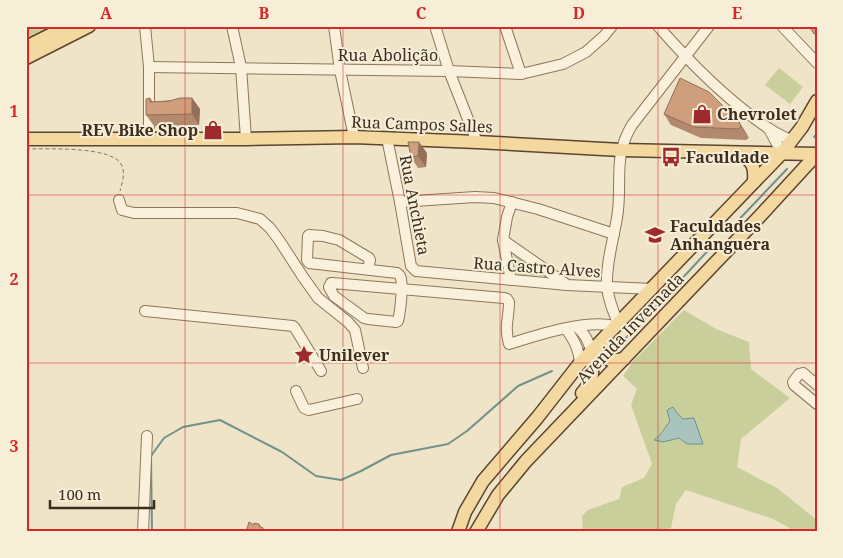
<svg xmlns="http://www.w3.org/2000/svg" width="843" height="558" viewBox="0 0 843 558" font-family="'Noto Serif',serif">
	<rect width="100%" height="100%" fill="#f0e4c8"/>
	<g fill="#c9cf9b">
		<polygon points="26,26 50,26 45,32 26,42"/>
		<polygon points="779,68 803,87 790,104 765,85"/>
		<polygon points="513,251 546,276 518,275"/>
		<polygon points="684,310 716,329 749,342 751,369 790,398 741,439 737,467 777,488 817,520 817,532 797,532 773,519 686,490 676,504 671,528 659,532 583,532 582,516 588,510 619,499 622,487 644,478 652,464 631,405 637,389 623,376 633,361"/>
	</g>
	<polygon fill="#a9c4bc" stroke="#6f938a" points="673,407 677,413 683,419 694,418 703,444 687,444 679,438 663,442 654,440 660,435 670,421 667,410"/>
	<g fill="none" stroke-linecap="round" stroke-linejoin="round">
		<g stroke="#6f938a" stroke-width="2">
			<polyline points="814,137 817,133"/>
			<polyline points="730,229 787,169"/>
			<polyline points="620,344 651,312 715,243"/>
			<polyline points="152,532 151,456 164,438 183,427 220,420 282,452 316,476 341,480 361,471 391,455 448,444 467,431 518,386 552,371"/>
		</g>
		<defs>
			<g id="minor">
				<polyline points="145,26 149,67 149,140"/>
				<polyline points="232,26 241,67 246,139"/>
				<polyline points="334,26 340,70 354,137"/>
				<polyline points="435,26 449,71 477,142"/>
				<polyline points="505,26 521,74"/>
				<path d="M658 26C691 64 727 100 768 128 775 133 784 137 792 141"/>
				<polyline points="782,26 817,63"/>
				<polyline points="149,67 449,71 521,74 563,64 586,52 604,36 612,26"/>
				<polyline points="769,129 782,153"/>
				<polyline points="387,138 400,202 411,266 416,271 567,285 652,289"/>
				<polyline points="119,200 122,210 134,213 237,213 260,219 270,228 279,240 303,277 318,298 348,322 355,330 363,368"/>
				<polyline points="400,202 475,197 494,198 538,209 614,234"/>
				<polyline points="503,240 566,284"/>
				<path d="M368 269 370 260 369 258 339 240 323 236 309 235 308 236 307 260 309 263 397 273C398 274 400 275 400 276 404 283 400 313 398 321L396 322 368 319 364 318 334 296 329 287 331 283H332L504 298 507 299 509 302C509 319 504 326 509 344 538 335 585 319 615 326"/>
				<polyline points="511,280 503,240 507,217 512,202"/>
				<polyline points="145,311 293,326 295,328 321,371"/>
				<path d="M618 323C613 311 608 299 607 286 606 263 613 241 617 218 623 183 612 158 632 125L709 26"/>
				<path d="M577 327C585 334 588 340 591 351"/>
				<path d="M566 329C574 340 579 349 580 363"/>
				<polyline points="817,385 803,373 799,374 793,382 794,385 817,404"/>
				<polyline points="296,391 304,408 309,410 357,399"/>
				<polyline points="143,532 147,436"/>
			</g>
			<g id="major">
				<polyline points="26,48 34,43 68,26"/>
				<polyline points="26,58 89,26"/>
				<polyline points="26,139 246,139 354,137 477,142 621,150 817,154"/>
				<path d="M741 153C753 163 755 166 754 182"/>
				<polyline points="606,336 601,350 604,357 612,361 624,359"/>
				<path d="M582 393C596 378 592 370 591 351"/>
				<polyline points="458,532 465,512 483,481 537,418 580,363 782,153 802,127 817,101"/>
				<polyline points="476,532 498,495 526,461 760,216 817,154"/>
			</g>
		</defs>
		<use href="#minor" stroke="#8d765c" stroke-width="12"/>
		<use href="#major" stroke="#5b4430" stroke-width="15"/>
		<path stroke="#8d765c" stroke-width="1" stroke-dasharray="4 2.5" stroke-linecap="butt" d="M26 149C46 149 111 146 121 164 126 172 122 183 120 191"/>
		<use href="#minor" stroke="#faf1dc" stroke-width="10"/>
		<use href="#major" stroke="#f3d9a0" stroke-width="12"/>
	</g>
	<g fill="#b2896c">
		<polygon points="150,98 153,102 192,98 200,109 199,125 154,126 146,115"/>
		<polygon points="664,114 739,122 746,133 749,138 746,140 701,138 671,125"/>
		<polygon points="427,153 426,167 418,168 411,157"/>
	</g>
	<g fill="#916f58">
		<polygon points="192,98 200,109 199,125 192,114"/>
		<polygon points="739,122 746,133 749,138 741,127"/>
		<polygon points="419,142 427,153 426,167 418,156"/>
		<polygon points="259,524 262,529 263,528 266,532 261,532 259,526"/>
	</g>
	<g fill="#cf9f7d" stroke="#916f58">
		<polygon points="809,26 817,26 817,33 814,34"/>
		<polygon points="680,78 709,92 739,122 741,127 738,129 694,127 664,114"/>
		<polygon points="150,98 150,102 169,101 180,98 192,98 192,114 146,115 146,99"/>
		<polygon points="408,142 419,142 418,156 411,157"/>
		<polygon points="249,522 254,525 254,523 259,524 259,526 263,528 261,532 246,532"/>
	</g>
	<path fill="none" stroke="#d62828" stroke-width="1" stroke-opacity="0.55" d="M185 26V532M343 26V532M500 26V532M658 26V532M26 195H817M26 363H817"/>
	<defs>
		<symbol id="shop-bare" viewBox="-9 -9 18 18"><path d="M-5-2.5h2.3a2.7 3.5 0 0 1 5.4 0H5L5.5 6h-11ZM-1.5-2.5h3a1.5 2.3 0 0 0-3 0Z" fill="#9e2a2b" stroke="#f7eed8" stroke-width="2.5" paint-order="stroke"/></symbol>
		<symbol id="bus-bare" viewBox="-9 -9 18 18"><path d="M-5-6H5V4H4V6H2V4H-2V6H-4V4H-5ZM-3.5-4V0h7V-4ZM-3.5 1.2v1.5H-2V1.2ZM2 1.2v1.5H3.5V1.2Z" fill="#9e2a2b" stroke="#f7eed8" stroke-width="2.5" paint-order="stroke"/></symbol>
		<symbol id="university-bare" viewBox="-9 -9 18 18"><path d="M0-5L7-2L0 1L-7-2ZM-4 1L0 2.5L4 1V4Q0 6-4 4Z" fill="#9e2a2b" stroke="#f7eed8" stroke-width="2.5" paint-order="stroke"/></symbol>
		<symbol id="sight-bare" viewBox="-9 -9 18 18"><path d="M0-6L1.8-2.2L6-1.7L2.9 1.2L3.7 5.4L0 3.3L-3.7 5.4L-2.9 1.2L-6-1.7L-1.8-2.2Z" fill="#9e2a2b" stroke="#f7eed8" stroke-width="2.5" paint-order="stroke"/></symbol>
	</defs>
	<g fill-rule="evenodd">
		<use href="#shop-bare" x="688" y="100" width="28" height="28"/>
		<use href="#shop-bare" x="199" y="116" width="28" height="28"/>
		<use href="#bus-bare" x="657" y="143" width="28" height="28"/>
		<use href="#university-bare" x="641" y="221" width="28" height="28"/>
		<use href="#sight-bare" x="290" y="341" width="28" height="28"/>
	</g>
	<g text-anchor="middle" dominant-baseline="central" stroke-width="4" stroke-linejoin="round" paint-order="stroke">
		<g font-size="16" fill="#3d2e20" stroke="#f7eed8">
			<text x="388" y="55">Rua Abolição</text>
			<text transform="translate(422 124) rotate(2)">Rua Campos Salles</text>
			<text transform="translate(415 205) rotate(79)">Rua Anchieta</text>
			<text transform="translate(537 267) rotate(4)">Rua Castro Alves</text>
			<text transform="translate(630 328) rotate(-46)">Avenida Invernada</text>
		</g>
		<g font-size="16" font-weight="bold" fill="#3d2e20" stroke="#f7eed8" text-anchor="start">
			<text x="717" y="114">Chevrolet</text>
			<text x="198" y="130" text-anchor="end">REV Bike Shop</text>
			<text x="686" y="157">Faculdade</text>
			<text x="670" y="226">Faculdades<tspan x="670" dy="18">Anhanguera</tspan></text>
			<text x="319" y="355">Unilever</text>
		</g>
	</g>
	<rect width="843" height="558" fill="none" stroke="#f7eed8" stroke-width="55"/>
	<path d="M50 500v8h104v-8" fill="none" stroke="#3d2e20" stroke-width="2.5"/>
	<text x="58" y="500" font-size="15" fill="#3d2e20" stroke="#f7eed8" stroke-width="4" paint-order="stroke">100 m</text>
	<rect x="28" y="28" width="788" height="502" fill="none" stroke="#d62828" stroke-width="2"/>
	<g font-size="16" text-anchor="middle" font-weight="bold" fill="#d62828">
		<text x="106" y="19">A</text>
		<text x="264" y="19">B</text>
		<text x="421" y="19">C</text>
		<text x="579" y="19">D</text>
		<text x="737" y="19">E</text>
		<text x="14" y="117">1</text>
		<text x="14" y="285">2</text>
		<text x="14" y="452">3</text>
	</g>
</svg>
